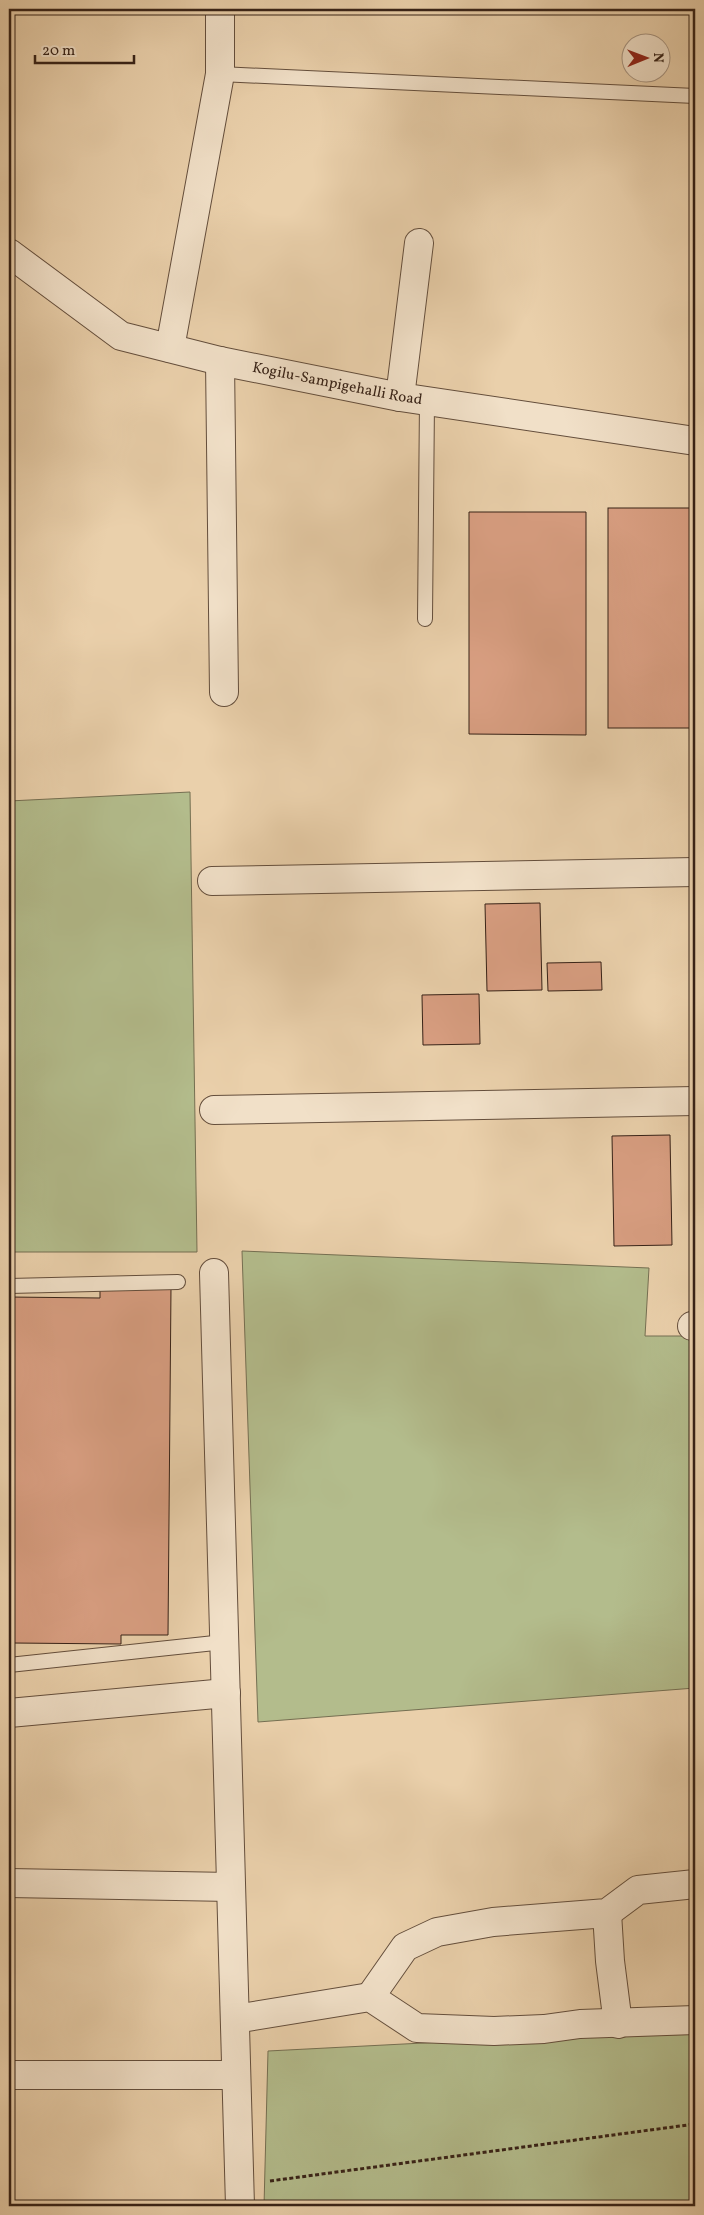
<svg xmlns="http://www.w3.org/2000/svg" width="704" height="2215" viewBox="0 0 704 2215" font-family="Vollkorn,serif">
	<rect width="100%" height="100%" fill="#ead0ab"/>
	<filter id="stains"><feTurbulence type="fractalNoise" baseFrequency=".004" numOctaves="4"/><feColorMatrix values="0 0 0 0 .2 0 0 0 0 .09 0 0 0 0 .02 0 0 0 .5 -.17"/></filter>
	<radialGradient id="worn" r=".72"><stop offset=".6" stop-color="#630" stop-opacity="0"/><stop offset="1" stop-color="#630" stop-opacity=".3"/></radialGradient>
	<g fill="#b3bc8c" stroke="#756f52">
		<polygon points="190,792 197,1252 9,1252 9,801"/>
		<polygon points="242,1251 649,1268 645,1336 695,1336 695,1688 258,1722"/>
		<polygon points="695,2029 695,2206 264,2206 268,2051"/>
	</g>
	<g fill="#d89e81" stroke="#372217">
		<rect x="608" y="508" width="87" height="220"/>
		<polygon points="469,512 586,512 586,735 469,734"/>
		<polygon points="540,903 542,990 487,991 485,904"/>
		<polygon points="601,962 602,990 548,991 547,963"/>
		<polygon points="479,994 480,1044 423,1045 422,995"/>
		<polygon points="670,1135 672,1245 614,1246 612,1136"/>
		<polygon points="100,1287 171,1287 168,1635 121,1635 121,1644 13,1643 12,1650 9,1650 9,1297 100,1298"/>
	</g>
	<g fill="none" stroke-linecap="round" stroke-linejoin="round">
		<defs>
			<g id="service">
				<polyline points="220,74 695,96"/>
				<polyline points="425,619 427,401"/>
				<polyline points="9,1286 178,1282"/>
				<polyline points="9,1665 224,1642"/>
			</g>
			<g id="minor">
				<polyline points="170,348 220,74 220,9"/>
				<polyline points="220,361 224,692"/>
				<polyline points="400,397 419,243"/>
				<polyline points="212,881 695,872"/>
				<polyline points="214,1110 695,1101"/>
				<polyline points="214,1273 240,2206"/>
				<polyline points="692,1326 695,1326"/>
				<polyline points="9,1713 226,1693"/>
				<polyline points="9,1883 231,1887"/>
				<polyline points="607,1913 610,1961 618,2024"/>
				<polyline points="370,1997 405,1947 437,1932 493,1922 607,1913 638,1890 695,1884"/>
				<polyline points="235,2019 370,1997 417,2028 494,2031 544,2029 580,2024 695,2020"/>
				<polyline points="9,2075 236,2075"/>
			</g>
			<g id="tertiary">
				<path id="s1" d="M9 253 121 336 220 361 400 397 695 441"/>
			</g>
		</defs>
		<use href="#service" stroke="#644e3c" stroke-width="16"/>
		<use href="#minor" stroke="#644e3c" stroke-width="30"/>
		<use href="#tertiary" stroke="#644e3c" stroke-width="30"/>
		<polyline stroke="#372217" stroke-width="3" stroke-dasharray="4 2.5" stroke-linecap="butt" points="270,2181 695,2124"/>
		<use href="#service" stroke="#f1e0c8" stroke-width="14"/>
		<use href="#minor" stroke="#f1e0c8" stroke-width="28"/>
		<use href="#tertiary" stroke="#f1e0c8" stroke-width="28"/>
	</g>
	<g text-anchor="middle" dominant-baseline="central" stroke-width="4" stroke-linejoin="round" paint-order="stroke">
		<g font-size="15" fill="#372217" stroke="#f1e0c8">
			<text stroke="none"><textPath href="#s1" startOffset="361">Kogilu-Sampigehalli Road</textPath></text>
		</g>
	</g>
	<rect width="704" height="2215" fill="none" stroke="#ead0ab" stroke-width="30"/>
	<rect x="10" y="10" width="684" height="2195" fill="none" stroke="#372217" stroke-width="2.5"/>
	<rect x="15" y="15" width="674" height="2185" fill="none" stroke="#372217"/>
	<g transform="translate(646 58) rotate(89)"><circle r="24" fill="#f1e0c8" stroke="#a79481"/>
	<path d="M0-4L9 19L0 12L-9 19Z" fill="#8f2418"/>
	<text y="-8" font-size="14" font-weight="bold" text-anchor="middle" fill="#372217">N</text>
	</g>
	<path d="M35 55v8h99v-8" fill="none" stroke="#372217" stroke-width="2.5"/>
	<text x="42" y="55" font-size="15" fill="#372217" stroke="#f1e0c8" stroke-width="4" paint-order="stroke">20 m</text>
	<rect width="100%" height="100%" filter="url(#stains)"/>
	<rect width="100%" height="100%" fill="url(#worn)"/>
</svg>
